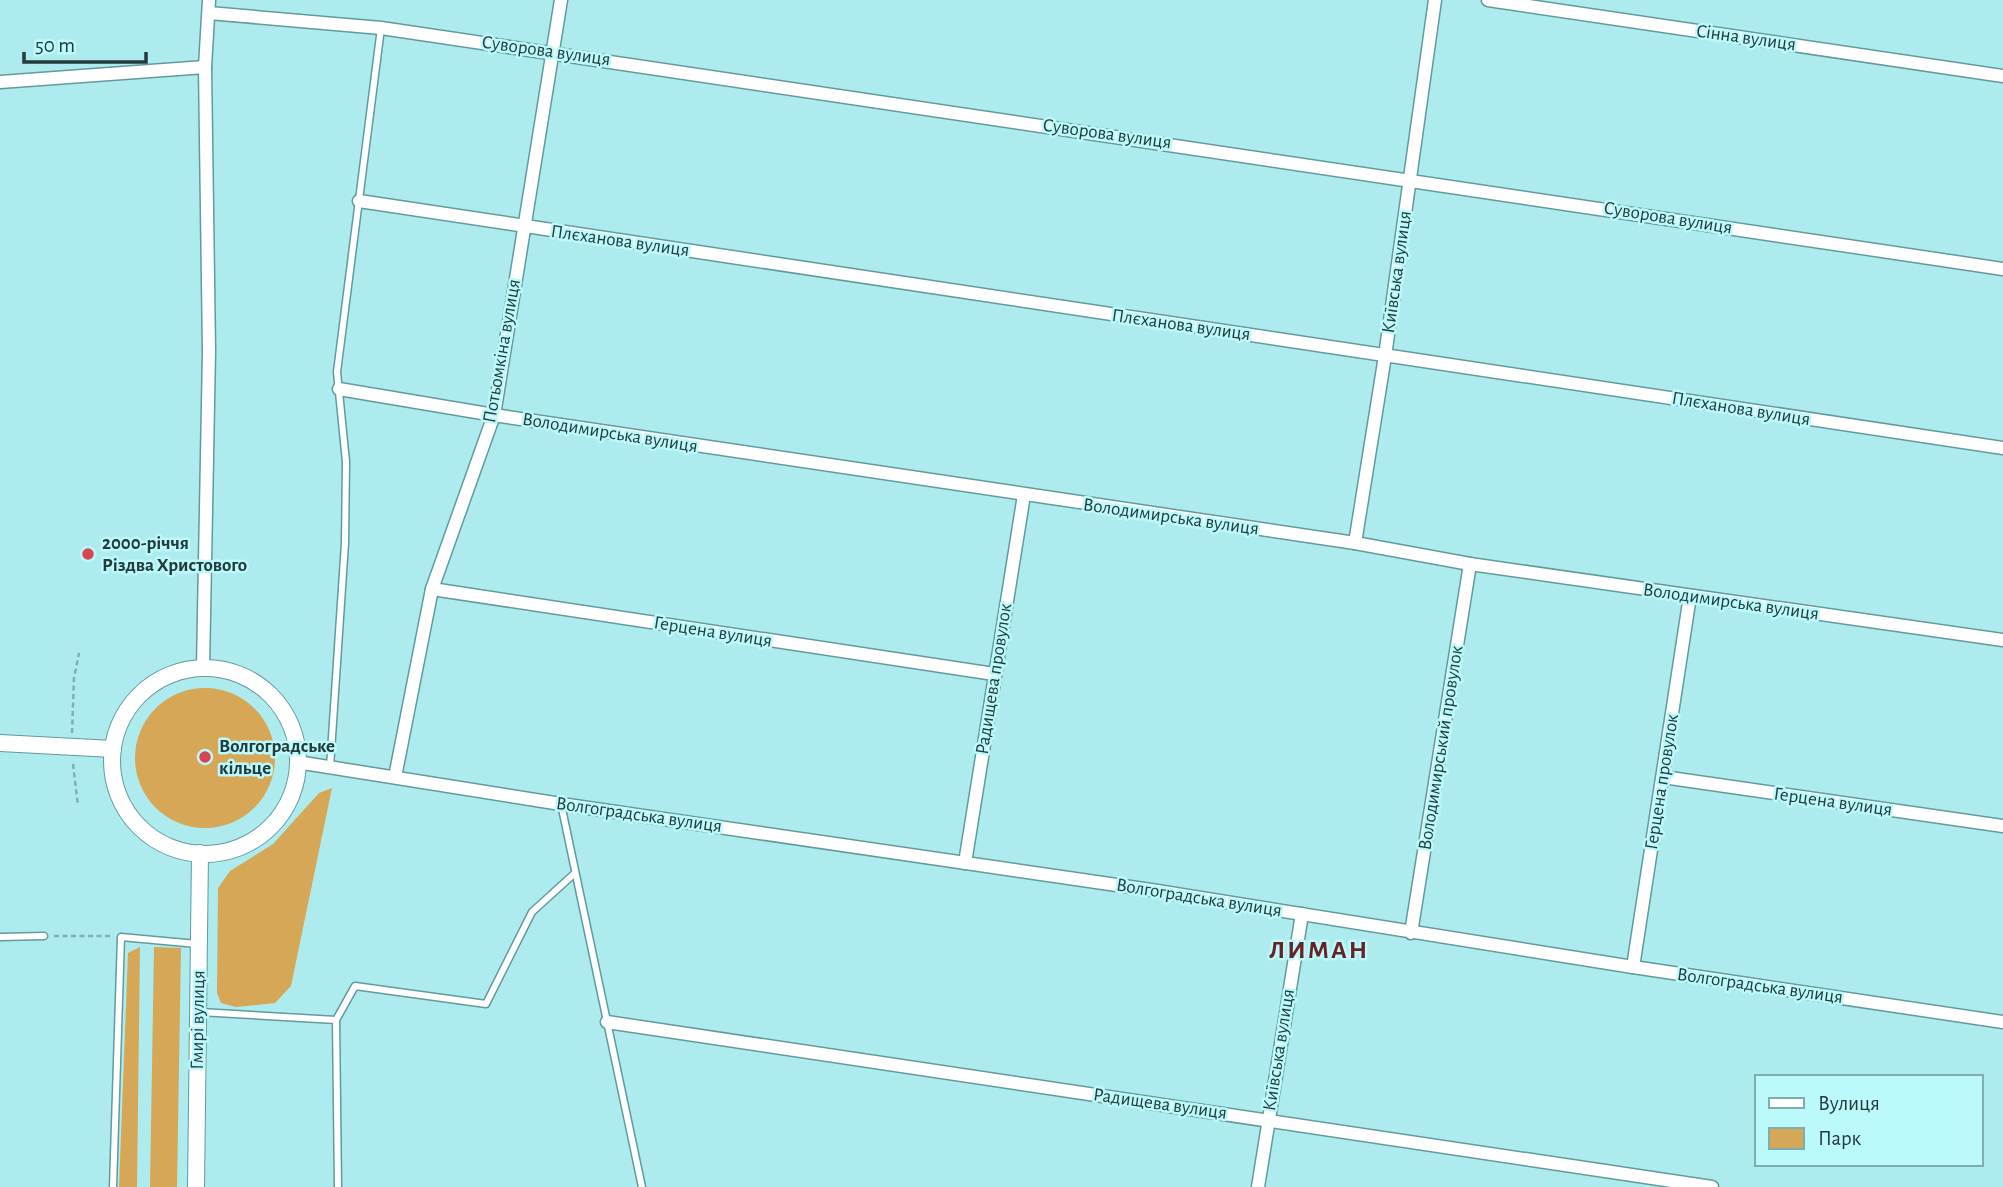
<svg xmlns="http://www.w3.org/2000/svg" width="2003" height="1187" viewBox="0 0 2003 1187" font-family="'Alegreya Sans',sans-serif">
	<rect width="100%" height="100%" fill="#aeebee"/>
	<g fill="#d6a756">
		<circle cx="205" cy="758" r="70"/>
		<polygon points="332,788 291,986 275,1003 236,1007 221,1003 217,993 218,888 230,871 273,844 319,793"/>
		<polygon points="140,947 137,1187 119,1187 128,953"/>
		<polygon points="154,947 181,948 177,1187 150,1187"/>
	</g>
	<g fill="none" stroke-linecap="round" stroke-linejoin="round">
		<defs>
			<g id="service">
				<polyline points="330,767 345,543 346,462 337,372 381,28"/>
				<polyline points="561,804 642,1187"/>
				<polyline points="0,937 44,936"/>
				<polyline points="200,1012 336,1020 338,1187"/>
				<polyline points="336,1020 355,986 486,1004 532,912 575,873"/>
				<polyline points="113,1187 121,937 197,944"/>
			</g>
			<g id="minor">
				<polyline points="1488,0 2003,76"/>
				<polyline points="209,13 381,28 2003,269"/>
				<polyline points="0,82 205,67"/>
				<polyline points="359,201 2003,448"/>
				<polyline points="339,389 494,415 1355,543 1470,564 2003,640"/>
				<polyline points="1355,543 1385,356 1435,0"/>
				<polyline points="432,589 994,674"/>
				<polyline points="203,668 209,351 205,67 209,0"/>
				<polyline points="297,762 561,804 1151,890 1633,967 2003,1022"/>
				<polyline points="395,777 432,589 494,415 561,0"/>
				<polyline points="1663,777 2003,826"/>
				<polyline points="965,863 1024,495"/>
				<polyline points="1411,933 1470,564"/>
				<polyline points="1633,967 1690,596"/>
				<polyline points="607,1022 1712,1187"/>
				<polyline points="1258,1187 1302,914"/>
			</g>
			<g id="tertiary">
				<circle cx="205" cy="761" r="93"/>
				<polyline points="0,743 113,749"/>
				<polyline points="196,1187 200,853"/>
			</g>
		</defs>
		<use href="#service" stroke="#609b9e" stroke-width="9"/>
		<use href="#minor" stroke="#609b9e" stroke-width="15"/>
		<use href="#tertiary" stroke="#609b9e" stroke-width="18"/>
		<g stroke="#7fafb2" stroke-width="2.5" stroke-dasharray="5 3.5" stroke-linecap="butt">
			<polyline points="72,733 74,678 79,653"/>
			<polyline points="73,764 78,806"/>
			<polyline points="54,936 110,936"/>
		</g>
		<use href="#service" stroke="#fff" stroke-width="6"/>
		<use href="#minor" stroke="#fff" stroke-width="12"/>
		<use href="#tertiary" stroke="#fff" stroke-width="16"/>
	</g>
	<g fill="#d54552" stroke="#bbf9fb" stroke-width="2.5">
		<circle cx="88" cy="554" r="7"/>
		<circle cx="205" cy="757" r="7"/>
	</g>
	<g text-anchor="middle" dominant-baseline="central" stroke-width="5" stroke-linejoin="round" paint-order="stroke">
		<g font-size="19" fill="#233b3d" stroke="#bbf9fb">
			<text transform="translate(1746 38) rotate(8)">Сінна вулиця</text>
			<text transform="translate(546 51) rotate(8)">Суворова вулиця</text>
			<text transform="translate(1107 134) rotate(8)">Суворова вулиця</text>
			<text transform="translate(1668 218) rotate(9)">Суворова вулиця</text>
			<text transform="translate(620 241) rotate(8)">Плєханова вулиця</text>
			<text transform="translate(1397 272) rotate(-82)">Київська вулиця</text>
			<text transform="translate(1181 325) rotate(8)">Плєханова вулиця</text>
			<text transform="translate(502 351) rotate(-80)">Потьомкіна вулиця</text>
			<text transform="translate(1741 409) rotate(9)">Плєханова вулиця</text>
			<text transform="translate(610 433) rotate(9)">Володимирська вулиця</text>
			<text transform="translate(1171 517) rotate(8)">Володимирська вулиця</text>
			<text transform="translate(1731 602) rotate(8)">Володимирська вулиця</text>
			<text transform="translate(713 632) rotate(9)">Герцена вулиця</text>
			<text transform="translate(994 679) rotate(-81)">Радищева провулок</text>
			<text transform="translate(1441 748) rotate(-81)">Володимирський провулок</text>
			<text transform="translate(1662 782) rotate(-81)">Герцена провулок</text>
			<text transform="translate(1833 802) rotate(8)">Герцена вулиця</text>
			<text transform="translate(639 815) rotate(8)">Волгоградська вулиця</text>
			<text transform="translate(1199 898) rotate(9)">Волгоградська вулиця</text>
			<text transform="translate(1760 986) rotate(8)">Волгоградська вулиця</text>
			<text transform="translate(198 1020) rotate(-89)">Гмирі вулиця</text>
			<text transform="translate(1279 1050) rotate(-81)">Київська вулиця</text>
			<text transform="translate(1160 1104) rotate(8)">Радищева вулиця</text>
		</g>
		<g font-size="19" font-weight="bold" fill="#233b3d" stroke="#bbf9fb" text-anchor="start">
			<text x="102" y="543">2000-річчя<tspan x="102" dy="22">Різдва Христового</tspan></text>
			<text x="219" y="746">Волгоградське<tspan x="219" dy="22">кільце</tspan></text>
		</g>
		<g font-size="26" font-weight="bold" letter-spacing="2" fill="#692328" stroke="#bbf9fb">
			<text x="1319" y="950">ЛИМАН</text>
		</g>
	</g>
	<rect x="1755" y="1075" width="228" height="91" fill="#bbf9fb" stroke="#7eadaf" stroke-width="2"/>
	<rect x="1769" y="1098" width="35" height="10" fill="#ffffff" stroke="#7eadaf" stroke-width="2"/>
	<text x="1818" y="1110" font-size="21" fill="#233b3d">Вулиця</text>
	<rect x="1769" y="1128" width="35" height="21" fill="#d6a756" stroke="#7eadaf" stroke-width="2"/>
	<text x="1818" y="1145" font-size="21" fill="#233b3d">Парк</text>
	<path d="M24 52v10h122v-10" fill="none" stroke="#233b3d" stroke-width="3.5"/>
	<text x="35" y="52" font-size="21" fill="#233b3d" stroke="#bbf9fb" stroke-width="5" paint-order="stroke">50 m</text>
</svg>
